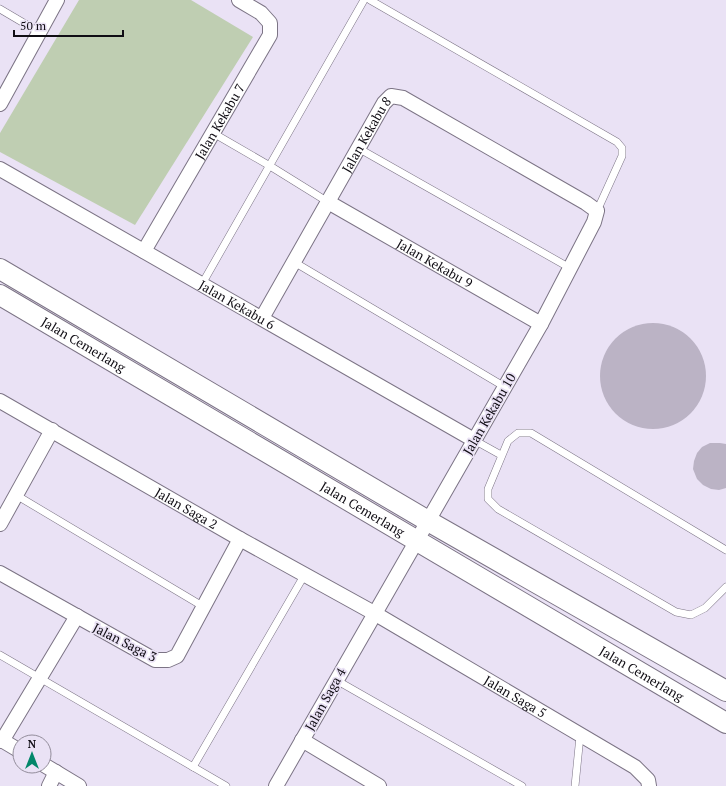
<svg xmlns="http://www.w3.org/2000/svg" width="726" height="786" viewBox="0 0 726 786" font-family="'PT Serif',serif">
	<rect width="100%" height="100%" fill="#eae2f5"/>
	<polygon fill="#bfceb2" points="79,0 191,0 253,37 135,225 0,152 0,133"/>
	<g fill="#bbb3c5">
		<circle cx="653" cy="376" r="53"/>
		<polygon points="710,443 720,443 726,444 726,488 719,490 711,489 703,485 697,479 693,469 694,461 697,453 702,447"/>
	</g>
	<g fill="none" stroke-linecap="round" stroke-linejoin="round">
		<defs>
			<g id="lane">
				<polyline points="370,0 617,142 622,148 622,156 597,211"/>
				<polyline points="0,9 39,32"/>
				<polyline points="213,133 270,166 328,202"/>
				<polyline points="358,148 570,268"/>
				<polyline points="294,262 505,387"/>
				<polyline points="202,284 364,0"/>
				<polyline points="474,440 501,455"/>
				<polyline points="16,495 204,607"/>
				<polyline points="726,550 531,433 518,433 508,441 488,489 488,499 498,509 676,612 691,615 705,608 726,587"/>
				<polyline points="0,655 226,786"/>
				<polyline points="336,680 522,786"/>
				<polyline points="193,767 305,574"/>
				<polyline points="575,786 580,736"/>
			</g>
			<g id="street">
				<polyline points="0,104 57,0"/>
				<path id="s1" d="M0 169 474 440"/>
				<path id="s2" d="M328 202 541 324"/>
				<path id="s3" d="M144 251 270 35V23L261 13 239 0"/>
				<path id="s4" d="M262 318 384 103 391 96 403 98 586 203 597 211 594 222 541 324 276 786"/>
				<path id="s5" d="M0 401 240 539 374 613 635 767 648 780 649 786"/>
				<polyline points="0,524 52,430"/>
				<polyline points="0,573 155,660 168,660 177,656 240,539"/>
				<polyline points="0,739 20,751"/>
				<polyline points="302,740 379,786"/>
				<polyline points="2,741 77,616"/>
				<polyline points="44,765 79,786"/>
				<polyline points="49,786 56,772"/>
			</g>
			<g id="secondary">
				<polyline points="0,269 428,521 726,691"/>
				<path id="s6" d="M0 295 726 723"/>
			</g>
		</defs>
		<use href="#lane" stroke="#7c7485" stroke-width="8"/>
		<use href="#street" stroke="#7c7485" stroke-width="16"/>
		<use href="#secondary" stroke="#7c7485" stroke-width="22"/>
		<use href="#lane" stroke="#fff" stroke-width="7"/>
		<use href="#street" stroke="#fff" stroke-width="14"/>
		<use href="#secondary" stroke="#fff" stroke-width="20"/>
	</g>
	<g text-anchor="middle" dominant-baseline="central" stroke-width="3.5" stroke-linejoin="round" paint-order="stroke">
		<g font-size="13" fill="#100d14" stroke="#eae2f5">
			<text stroke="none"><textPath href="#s3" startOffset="150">Jalan Kekabu 7</textPath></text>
			<text stroke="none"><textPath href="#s4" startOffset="211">Jalan Kekabu 8</textPath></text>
			<text stroke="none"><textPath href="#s2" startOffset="123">Jalan Kekabu 9</textPath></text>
			<text stroke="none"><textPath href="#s1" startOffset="273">Jalan Kekabu 6</textPath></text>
			<text stroke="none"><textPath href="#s6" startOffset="97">Jalan Cemerlang</textPath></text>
			<text transform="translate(489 414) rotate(-60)">Jalan Kekabu 10</text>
			<text stroke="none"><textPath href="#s5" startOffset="215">Jalan Saga 2</textPath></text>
			<text stroke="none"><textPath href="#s6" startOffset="421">Jalan Cemerlang</textPath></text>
			<text transform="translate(125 642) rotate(27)">Jalan Saga 3</text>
			<text stroke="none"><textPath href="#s6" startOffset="745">Jalan Cemerlang</textPath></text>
			<text stroke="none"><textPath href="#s5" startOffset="594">Jalan Saga 5</textPath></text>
			<text transform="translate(325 699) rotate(-61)">Jalan Saga 4</text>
		</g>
	</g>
	<g transform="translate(32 754)"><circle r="19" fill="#eae2f5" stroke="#938d9b"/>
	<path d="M0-3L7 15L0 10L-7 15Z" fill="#03876a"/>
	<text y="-6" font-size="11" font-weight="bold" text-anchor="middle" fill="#100d14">N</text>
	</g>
	<path d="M14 30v6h109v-6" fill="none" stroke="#100d14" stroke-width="2"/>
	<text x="20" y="30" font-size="12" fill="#100d14" stroke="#eae2f5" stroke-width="3" paint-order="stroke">50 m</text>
</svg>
